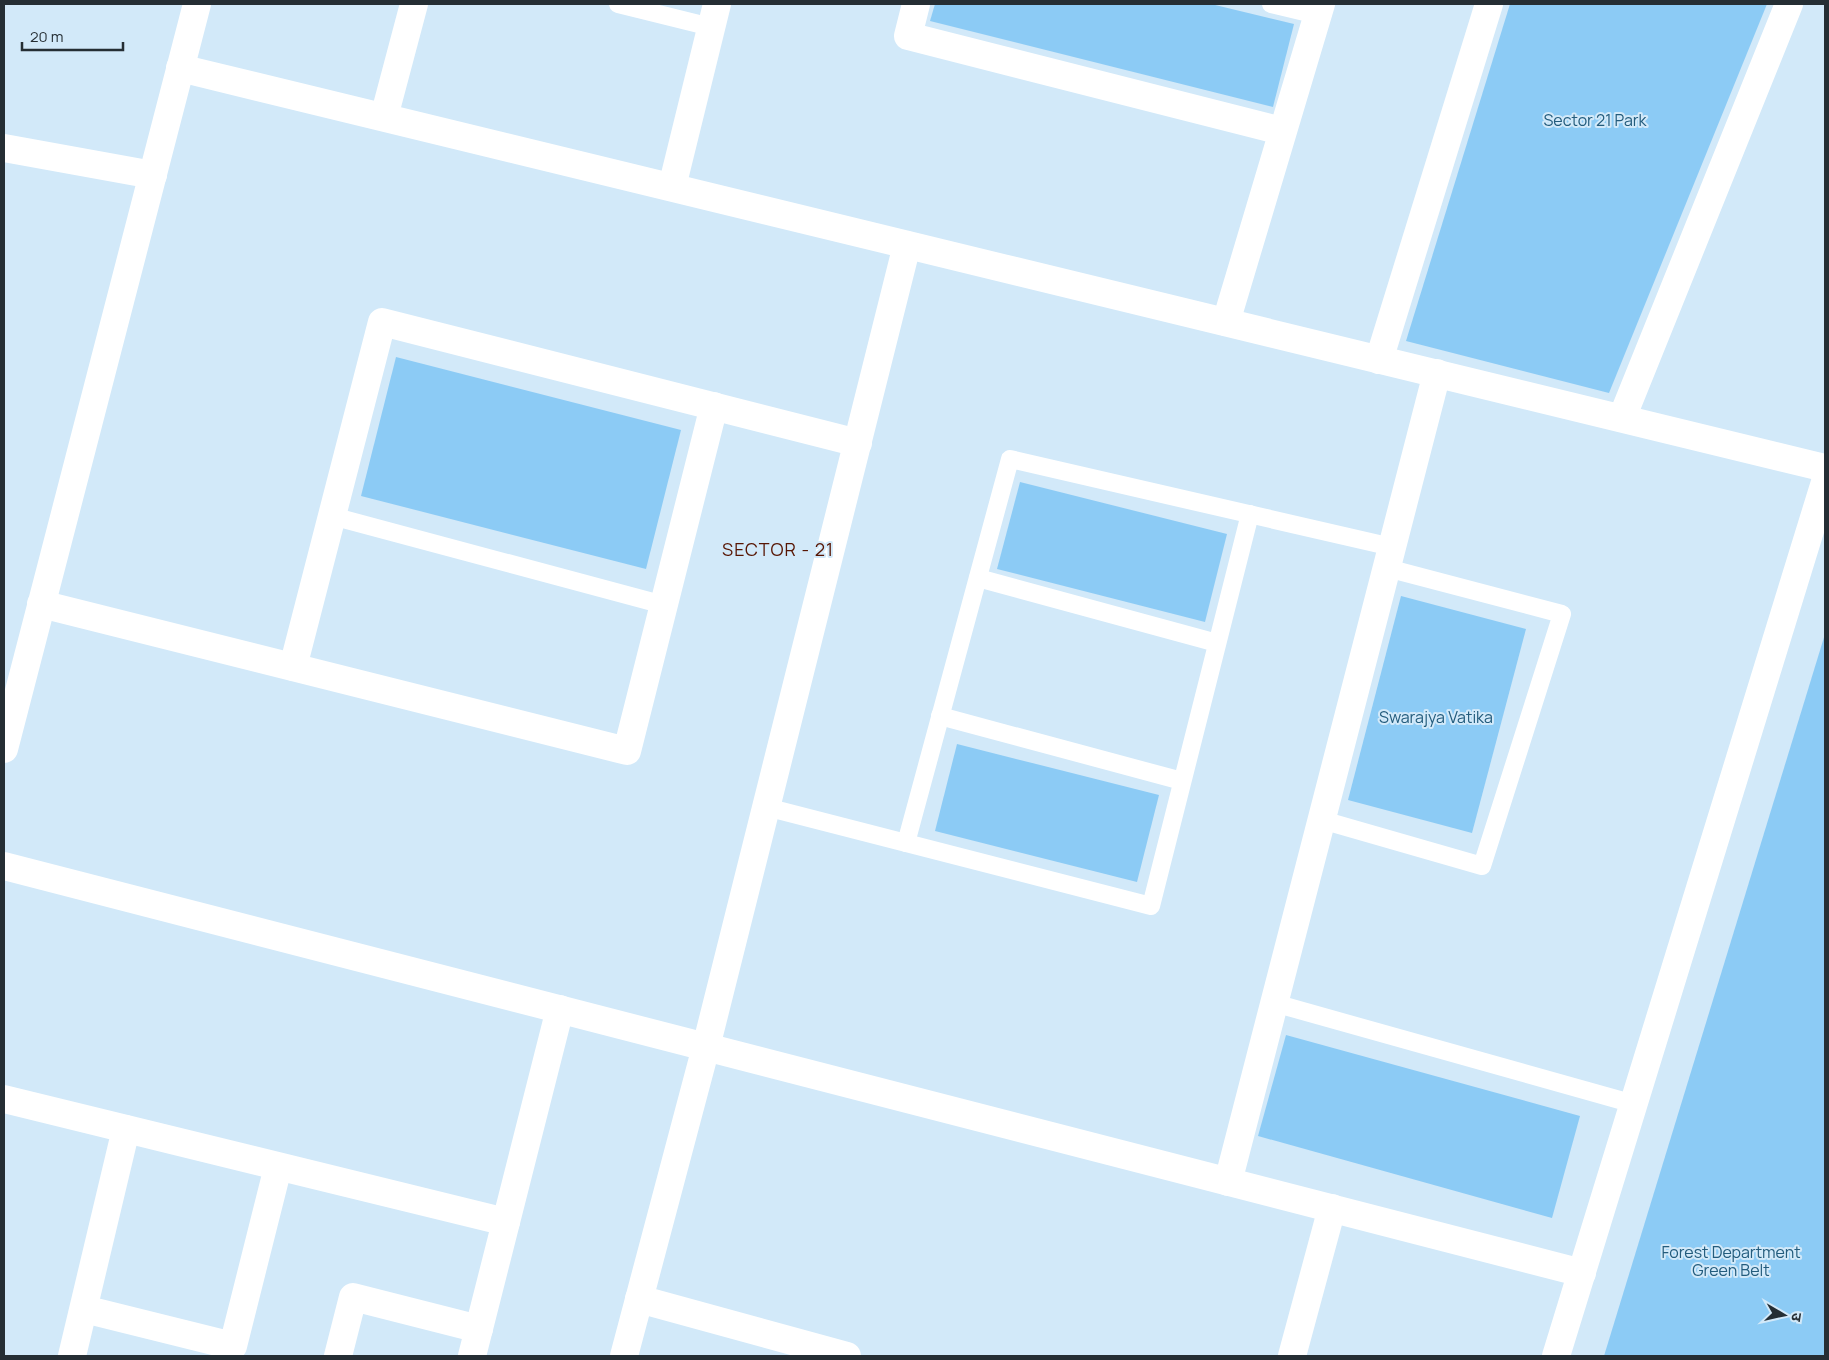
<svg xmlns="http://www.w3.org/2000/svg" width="1829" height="1360" viewBox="0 0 1829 1360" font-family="Manrope,'Noto Sans Devanagari',sans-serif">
	<rect width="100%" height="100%" fill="#d2e9f9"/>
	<g fill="#8ccbf5">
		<polygon points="935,4 1211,4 1294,24 1273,107 930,21"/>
		<polygon points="1510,4 1767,4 1609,393 1406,341"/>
		<polygon points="396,357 681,430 646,569 361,496"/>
		<polygon points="1020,482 1227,534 1205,622 997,569"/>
		<polygon points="1401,596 1526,629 1472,833 1348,800"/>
		<polygon points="1825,634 1825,1356 1604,1356"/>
		<polygon points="957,744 1159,795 1137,882 935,831"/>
		<polygon points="1286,1035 1580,1116 1552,1218 1258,1136"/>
	</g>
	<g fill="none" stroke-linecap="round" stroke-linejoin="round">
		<g stroke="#fff" stroke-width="18">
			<polyline points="618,4 711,27"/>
			<polyline points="1271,4 1317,15"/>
			<polyline points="332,516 664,605"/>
			<polyline points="978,578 1217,643"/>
			<polyline points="940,716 1182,781"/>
			<polyline points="766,807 1151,906 1250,514"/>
			<polyline points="1322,820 1482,866 1562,614 1387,568"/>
			<polyline points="906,843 1010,459 1392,547"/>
			<polyline points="1274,1003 1634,1104"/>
		</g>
		<g stroke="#fff" stroke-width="28">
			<polyline points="916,4 908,36 1282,131"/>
			<polyline points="180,68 1825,468"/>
			<polyline points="384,117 414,4"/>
			<polyline points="4,148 153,175"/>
			<polyline points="672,187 717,4"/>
			<polyline points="1226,322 1321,4"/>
			<polyline points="1379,360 1489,4"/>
			<polyline points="1622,418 1789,4"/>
			<polyline points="41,604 627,751 714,406"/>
			<polyline points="293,667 382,322 858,443"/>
			<polyline points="4,749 197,4"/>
			<polyline points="4,1099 506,1222"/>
			<polyline points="1228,1182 1437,373"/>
			<polyline points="639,1299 847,1356"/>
			<polyline points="84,1309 233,1346 278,1167"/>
			<polyline points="72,1356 126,1129"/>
			<polyline points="338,1356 353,1297 479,1329"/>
			<polyline points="472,1356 560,1009"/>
			<polyline points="624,1356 706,1047 907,245"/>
			<polyline points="1292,1356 1332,1208"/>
		</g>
		<g stroke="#fff" stroke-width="28">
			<polyline points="4,866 1582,1273"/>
			<polyline points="1556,1356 1825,482"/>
		</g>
	</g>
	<g text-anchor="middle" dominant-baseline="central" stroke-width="4" stroke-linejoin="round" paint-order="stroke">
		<g font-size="16" fill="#235c7d" stroke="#d2e9f9">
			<text x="1595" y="120">Sector 21 Park</text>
			<text x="1436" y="717">Swarajya Vatika</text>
			<text x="1731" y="1252">Forest Department<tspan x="1731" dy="18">Green Belt</tspan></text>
		</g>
		<g font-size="18" letter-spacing="1" fill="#571503" stroke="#d2e9f9">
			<text x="778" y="549">SECTOR - 21</text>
		</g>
	</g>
	<rect width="1829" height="1360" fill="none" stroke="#252e34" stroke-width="10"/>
	<g transform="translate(1784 1315) rotate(99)" stroke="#d2e9f9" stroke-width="4" paint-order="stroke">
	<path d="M0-4L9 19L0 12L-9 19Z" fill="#252e34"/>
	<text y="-8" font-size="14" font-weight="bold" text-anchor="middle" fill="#252e34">उ</text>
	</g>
	<path d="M22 42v8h101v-8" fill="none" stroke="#252e34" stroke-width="2.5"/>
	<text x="30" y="42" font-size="15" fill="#252e34" stroke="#d2e9f9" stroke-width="4" paint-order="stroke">20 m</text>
</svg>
